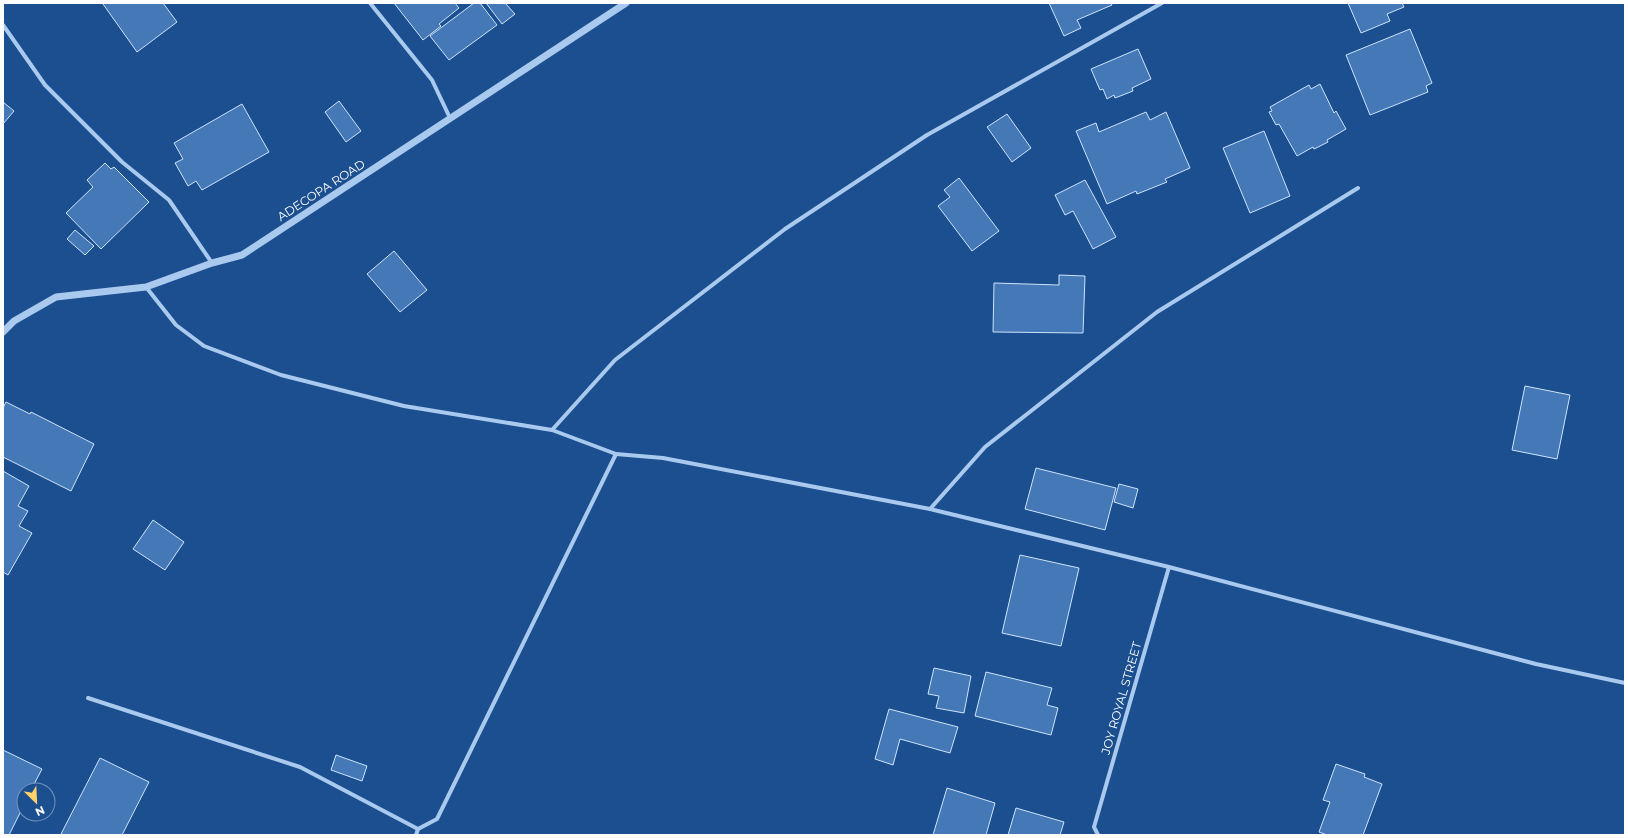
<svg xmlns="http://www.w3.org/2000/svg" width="1628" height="838" viewBox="0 0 1628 838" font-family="Montserrat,sans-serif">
	<rect width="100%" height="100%" fill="#1b4f8f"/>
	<g fill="#4478b7" stroke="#cfe3fa">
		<polygon points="104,3 163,3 177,22 137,52 103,4"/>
		<polygon points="394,3 455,3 459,8 439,24 441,26 423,40"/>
		<polygon points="474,3 480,3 497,25 449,60 430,36"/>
		<polygon points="486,3 505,3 515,14 502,24"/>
		<polygon points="1049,3 1111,3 1112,5 1077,20 1081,28 1064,36"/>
		<polygon points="1348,3 1402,3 1404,7 1387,14 1390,21 1361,33"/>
		<polygon points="1410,29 1432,83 1426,86 1428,92 1370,115 1346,55"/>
		<polygon points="1138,49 1151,79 1132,88 1133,91 1115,98 1114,95 1107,99 1103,89 1100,90 1091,69"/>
		<polygon points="1320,84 1334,113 1336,111 1346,129 1327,140 1328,142 1314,149 1313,147 1297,156 1279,124 1276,125 1269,112 1272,111 1270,107 1309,85 1311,89"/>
		<polygon points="339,101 361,131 346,142 325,112"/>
		<polygon points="3,102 14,111 3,124"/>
		<polygon points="242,104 269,152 202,190 196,181 188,186 175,163 183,159 174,143"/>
		<polygon points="1146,112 1150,120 1166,112 1190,168 1165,179 1167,182 1137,194 1136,191 1107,204 1076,131 1096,123 1099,132"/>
		<polygon points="1007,114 1031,148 1012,162 987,127"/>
		<polygon points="1264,131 1290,196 1250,213 1223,148"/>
		<polygon points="105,163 111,169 114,167 149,202 101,249 66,213 93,187 87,180"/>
		<polygon points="959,178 999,231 972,251 938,206 950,197 944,190"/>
		<polygon points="1085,180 1116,237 1093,249 1073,211 1065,215 1055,195"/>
		<polygon points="75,230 94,246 85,255 67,239"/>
		<polygon points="394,251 427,290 400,312 367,274"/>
		<polygon points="1059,275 1085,276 1083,333 993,332 994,283 1059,285"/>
		<polygon points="1525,386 1570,395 1557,459 1512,450"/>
		<polygon points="6,402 30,414 31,412 94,444 71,491 3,457 3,408"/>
		<polygon points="1036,468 1116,488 1105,530 1025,509"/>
		<polygon points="3,471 29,486 18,506 28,511 19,526 32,533 8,575 3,572"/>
		<polygon points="1119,484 1138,489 1133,508 1114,502"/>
		<polygon points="153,520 184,542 165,570 133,549"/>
		<polygon points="1020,555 1079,568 1061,646 1002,633"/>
		<polygon points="934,668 971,676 964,713 936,708 939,696 928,694"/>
		<polygon points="986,672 1052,688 1047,705 1058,708 1051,735 975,716"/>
		<polygon points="889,709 958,727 950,753 900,739 893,765 875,759"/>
		<polygon points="3,750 42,769 31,790 24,790 24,805 9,835 3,835"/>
		<polygon points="336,755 367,766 362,781 331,770"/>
		<polygon points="100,758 149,782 122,835 63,835 61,834"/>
		<polygon points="1336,764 1365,774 1364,777 1382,784 1363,835 1327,835 1319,832 1330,802 1323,800"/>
		<polygon points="947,788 995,803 986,835 933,835"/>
		<polygon points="1016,808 1064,822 1060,835 1008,835"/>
	</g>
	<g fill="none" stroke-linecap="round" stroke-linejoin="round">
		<g stroke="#a9c9ee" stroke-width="4">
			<polyline points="370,3 432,80 450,118"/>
			<polyline points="3,25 45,85 122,162 169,200 212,263"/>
			<polyline points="146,287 176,325 204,346 281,375 404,406 552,430 616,454 663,458 930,509 1169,567 1536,664 1625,683"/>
			<polyline points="552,430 615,360 785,229 927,135 1162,3"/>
			<polyline points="930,509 985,447 1157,312 1358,188"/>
			<polyline points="88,698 300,767 418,829"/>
			<polyline points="416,835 418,829 437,819 616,454"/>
			<polyline points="1098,835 1094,827 1169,567"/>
		</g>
		<polyline stroke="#a9c9ee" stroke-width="7" points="3,332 14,321 56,297 146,287 212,263 242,255 626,3"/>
	</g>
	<g text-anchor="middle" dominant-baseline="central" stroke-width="3.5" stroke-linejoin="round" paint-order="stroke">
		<g font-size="12" fill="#fff" stroke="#1b4f8f">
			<text transform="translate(321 190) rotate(-33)">ADECOPA ROAD</text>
			<text transform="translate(1121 698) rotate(-74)">JOY ROYAL STREET</text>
		</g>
	</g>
	<rect width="1628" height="838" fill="none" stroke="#ffffff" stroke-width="8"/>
	<g transform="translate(36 802) rotate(156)"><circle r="19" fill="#1b4f8f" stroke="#7695bc"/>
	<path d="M0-3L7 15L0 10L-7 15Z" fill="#ffd166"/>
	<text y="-6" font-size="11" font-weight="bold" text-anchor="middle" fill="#ffffff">N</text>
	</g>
</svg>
